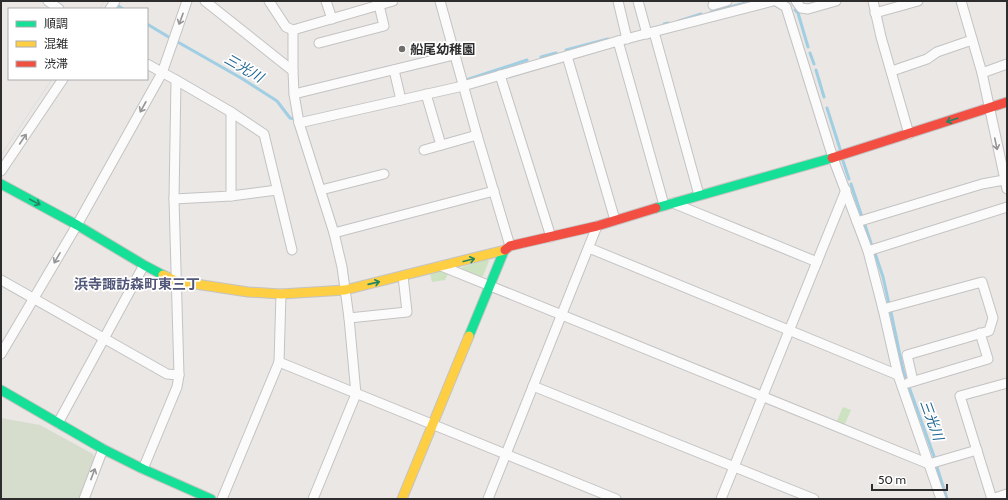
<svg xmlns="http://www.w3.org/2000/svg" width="1008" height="500" viewBox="0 0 1008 500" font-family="Cabin,'Noto Sans JP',sans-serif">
	<rect width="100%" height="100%" fill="#eae7e4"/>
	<g fill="#cde2c1">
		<polygon points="487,259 489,261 483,276 478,277 457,269"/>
		<polygon points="440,271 448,274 445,280 432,282 430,273"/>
		<polygon points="843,407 851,410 844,426 836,423"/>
	</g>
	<polygon fill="#d6ddcd" points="1,418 40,425 93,454 95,460 79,499 1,499"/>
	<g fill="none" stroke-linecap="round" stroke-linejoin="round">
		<g stroke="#a0cee3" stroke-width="3">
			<polyline points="117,5 123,9"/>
			<polyline points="795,10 798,13 808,47"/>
			<polyline points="711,12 753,1"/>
			<polyline points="679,21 701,14"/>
			<polyline points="147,24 172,39"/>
			<polyline points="664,24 668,23"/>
			<polyline points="176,41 241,78 277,101 290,118 295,119"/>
			<polyline points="566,50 608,39"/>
			<polyline points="810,53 814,64"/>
			<polyline points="541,57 556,53"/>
			<polyline points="816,70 824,97"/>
			<polyline points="466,80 527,60"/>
			<polyline points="827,108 841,152"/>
			<polyline points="843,161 849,179"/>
			<polyline points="851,184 862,217"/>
			<polyline points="865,225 872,246"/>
			<polyline points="875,253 883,277 889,304"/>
			<polyline points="891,312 903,370 906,380"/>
			<polyline points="909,387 935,459"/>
			<polyline points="937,467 947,499"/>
		</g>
		<defs>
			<g id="street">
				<polyline points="48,1 59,9"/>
				<polyline points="205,1 293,71 294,94 299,123 334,233 342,267 349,318 356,394 313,499"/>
				<polyline points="269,1 286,27 293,30 393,1"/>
				<polyline points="326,1 332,19"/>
				<polyline points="440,1 477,135 510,246"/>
				<polyline points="618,1 627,39"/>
				<polyline points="638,1 647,34"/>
				<polyline points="776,1 786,7 833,158 868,251 883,309 898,375 941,499"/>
				<polyline points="796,1 801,8 808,9 836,1"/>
				<polyline points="873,1 881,37 909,134"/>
				<polyline points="961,1 982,73 1007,189"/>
				<polyline points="713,5 727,1"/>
				<polyline points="110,9 115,1"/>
				<polyline points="875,13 918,1"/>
				<polyline points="654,32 699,195"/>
				<polyline points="618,41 664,205"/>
				<polyline points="319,43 384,26 379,5"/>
				<polyline points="567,56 615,220"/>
				<polyline points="394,70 401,100"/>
				<polyline points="293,71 293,30"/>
				<polyline points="892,71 927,59 937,52 972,40"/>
				<polyline points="982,73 1007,64"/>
				<polyline points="500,75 551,237"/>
				<polyline points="294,94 454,55"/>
				<polyline points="426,94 441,145"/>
				<polyline points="231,112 264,134 292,250"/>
				<polyline points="299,123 463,86 618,41 773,1"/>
				<polyline points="424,150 477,135"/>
				<polyline points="1,171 63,79"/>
				<polyline points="321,190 384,174"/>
				<polyline points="231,196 277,190"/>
				<polyline points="174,199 231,196 231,112 176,80"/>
				<polyline points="673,203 817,262"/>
				<polyline points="857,222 982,184 1004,180"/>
				<polyline points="334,233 494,191"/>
				<polyline points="589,248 898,375"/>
				<polyline points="868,251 1007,207"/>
				<polyline points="441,266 929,464 977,450"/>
				<polyline points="1,280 167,374 179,375"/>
				<polyline points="883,309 982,282 993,318 989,331 907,355 913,381"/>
				<polyline points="349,318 407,312 403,276"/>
				<polyline points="1,354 77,225 162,73 187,1"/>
				<polyline points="279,362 616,499"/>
				<polyline points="908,383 988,359 980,333"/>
				<polyline points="533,386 814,499"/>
				<polyline points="58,423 144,265"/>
				<polyline points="143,469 177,387 179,375 174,199 176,80 147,64"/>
				<polyline points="84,499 103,449"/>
				<polyline points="222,499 279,362 281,294"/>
				<polyline points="488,499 597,226"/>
				<polyline points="721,499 846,190"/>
				<polyline points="992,499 960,396 1007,383"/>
				<polyline points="992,499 1007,494"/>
			</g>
			<g id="fast">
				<polyline points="1,184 77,225 144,265 163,275"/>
				<polyline points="656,208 832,158"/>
				<polyline points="469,336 504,251"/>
				<polyline points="1,390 103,449 143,469 211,499"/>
			</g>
			<g id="slow">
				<polyline points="163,275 176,281 248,292 281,294 345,290 505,250"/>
				<polyline points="402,499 469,336"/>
			</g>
			<g id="jam">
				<polyline points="832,158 1007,102"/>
				<polyline points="505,250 510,246 597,226 656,208"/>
			</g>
		</defs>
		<use href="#street" stroke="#c4c3c3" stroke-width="11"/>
		<use href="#fast" stroke="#c4c3c3" stroke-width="11"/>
		<use href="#slow" stroke="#c4c3c3" stroke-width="11"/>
		<use href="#jam" stroke="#c4c3c3" stroke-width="11"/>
		<use href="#street" stroke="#fcfbfb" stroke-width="9"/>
		<use href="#fast" stroke="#16e098" stroke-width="9"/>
		<use href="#slow" stroke="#ffcf43" stroke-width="9"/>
		<use href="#jam" stroke="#f24e42" stroke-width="9"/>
		<g stroke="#dfdee0" stroke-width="1">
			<polyline points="99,9 105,1"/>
			<polyline points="1,155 52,79"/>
		</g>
	</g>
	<defs><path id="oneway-shaft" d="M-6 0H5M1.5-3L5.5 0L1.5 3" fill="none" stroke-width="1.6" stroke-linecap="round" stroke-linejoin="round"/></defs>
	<g stroke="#949494">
		<use href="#oneway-shaft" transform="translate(181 19) rotate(110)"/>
		<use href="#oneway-shaft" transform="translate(143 107) rotate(119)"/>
		<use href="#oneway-shaft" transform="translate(23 139) rotate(-56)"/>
		<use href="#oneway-shaft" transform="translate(996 144) rotate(78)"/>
		<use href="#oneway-shaft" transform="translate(57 258) rotate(120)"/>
		<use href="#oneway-shaft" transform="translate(93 474) rotate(-69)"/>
	</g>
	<g stroke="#228662">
		<use href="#oneway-shaft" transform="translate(952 120) rotate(162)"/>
		<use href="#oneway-shaft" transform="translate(35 202) rotate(28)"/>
		<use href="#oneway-shaft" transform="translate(469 260) rotate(-14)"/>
		<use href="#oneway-shaft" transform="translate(374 283) rotate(-13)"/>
	</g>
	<circle fill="#6f6e6d" stroke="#fff" stroke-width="1.5" cx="402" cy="49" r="4"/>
	<g text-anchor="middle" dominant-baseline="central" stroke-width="3.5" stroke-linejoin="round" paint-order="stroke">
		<g font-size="13" font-weight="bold" fill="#2d2d2d" stroke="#fff" text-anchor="start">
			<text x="410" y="49">船尾幼稚園</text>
		</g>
		<g font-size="14" font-style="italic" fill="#1d6491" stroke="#fff">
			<text transform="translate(244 68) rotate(30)">三光川</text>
			<text transform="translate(932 420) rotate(70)">三光川</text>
		</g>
		<g font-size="14" font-weight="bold" fill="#525779" stroke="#fff">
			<text x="137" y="284">浜寺諏訪森町東三丁</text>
		</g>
	</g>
	<rect width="1008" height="500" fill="none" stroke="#2d2d2d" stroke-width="4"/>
	<rect x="8" y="8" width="140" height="72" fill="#ffffff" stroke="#ababab"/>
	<rect x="16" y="21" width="20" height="6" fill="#16e098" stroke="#ababab"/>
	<text x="44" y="28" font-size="12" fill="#2d2d2d">順調</text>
	<rect x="16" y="41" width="20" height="6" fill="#ffcf43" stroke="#ababab"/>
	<text x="44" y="48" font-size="12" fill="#2d2d2d">混雑</text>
	<rect x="16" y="61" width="20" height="6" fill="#f24e42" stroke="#ababab"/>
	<text x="44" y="68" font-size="12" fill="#2d2d2d">渋滞</text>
	<path d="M872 484v6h75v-6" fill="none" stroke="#2d2d2d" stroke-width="2"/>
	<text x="878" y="484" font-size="12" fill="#2d2d2d" stroke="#ffffff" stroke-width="3" paint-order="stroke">50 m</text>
</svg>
